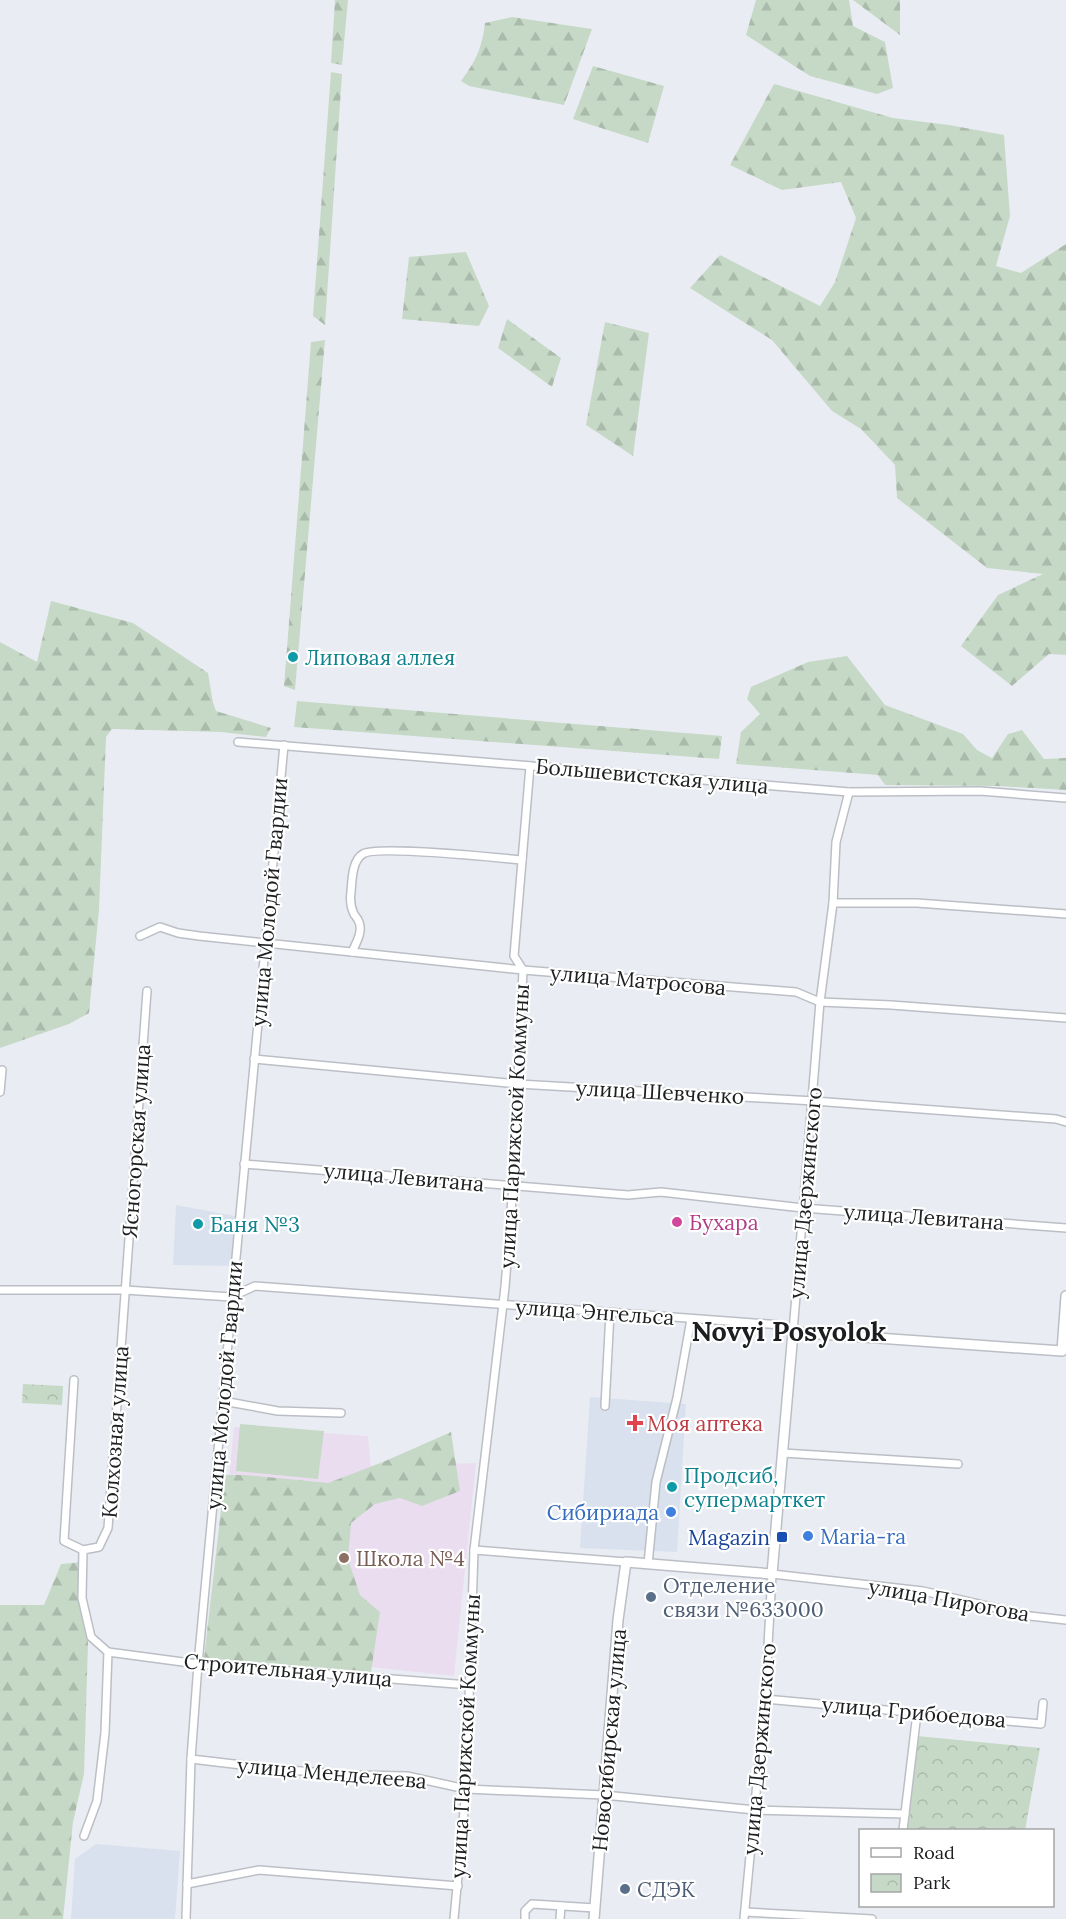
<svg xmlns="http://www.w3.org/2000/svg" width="1066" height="1919" viewBox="0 0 1066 1919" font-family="Lora,serif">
	<defs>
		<pattern id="forest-firs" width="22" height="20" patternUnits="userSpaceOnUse" patternTransform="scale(1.5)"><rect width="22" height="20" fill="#c6d9c7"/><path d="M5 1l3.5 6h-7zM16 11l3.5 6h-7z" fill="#aabaab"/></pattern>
		<pattern id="park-crowns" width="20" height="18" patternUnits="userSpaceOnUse" patternTransform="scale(1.5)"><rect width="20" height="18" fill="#c6d9c7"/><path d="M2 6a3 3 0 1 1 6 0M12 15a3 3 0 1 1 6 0" fill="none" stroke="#aabaab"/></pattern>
	</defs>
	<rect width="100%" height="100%" fill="#e9edf3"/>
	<g fill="#d8e1ed">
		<polygon points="176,1205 235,1216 234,1266 173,1265"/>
		<polygon points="590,1397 686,1404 677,1552 580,1548"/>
		<polygon points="96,1844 180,1851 175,1919 71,1919 75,1859"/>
	</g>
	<polygon fill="#ebddf0" points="234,1427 368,1436 371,1466 476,1463 454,1676 212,1650"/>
	<polygon fill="#c6d9c7" points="240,1424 324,1431 318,1479 236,1471"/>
	<g fill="url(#forest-firs)">
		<polygon points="335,0 348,0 342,65 331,63"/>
		<polygon points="756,0 849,0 853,26 885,42 893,88 877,94 810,76 746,35"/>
		<polygon points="853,0 900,0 900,35"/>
		<path d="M512 17 592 29 564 105 469 86 461 81C476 61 482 48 485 23Z"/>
		<polygon points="593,66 664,86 648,143 573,119"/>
		<polygon points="331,72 342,74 325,325 313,316"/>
		<polygon points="774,84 893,118 949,125 1004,135 1010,216 996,266 1021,273 1066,244 1066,655 1049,654 1012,686 961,646 998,595 1043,574 987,568 897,498 895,465 861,429 832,411 772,340 690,288 720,255 820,306 835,282 856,218 841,182 782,190 730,165"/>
		<polygon points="466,252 489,306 479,326 402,319 409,257"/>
		<polygon points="507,319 561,358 552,387 498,348"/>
		<polygon points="605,322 649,333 633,456 586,425"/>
		<polygon points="325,340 295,690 284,686 311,342"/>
		<polygon points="51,601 133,623 208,673 213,703 216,711 271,728 266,737 221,732 112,729 106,737 99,910 89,1013 69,1024 0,1048 0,642 37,662"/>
		<polygon points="847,656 885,705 963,734 977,750 992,758 1008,734 1022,730 1044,759 1066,758 1066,790 997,786 885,785 878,775 736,764 741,732 760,714 747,699 751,687 808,662"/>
		<polygon points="297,701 722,736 719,759 294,727"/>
		<polygon points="451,1432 460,1491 422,1506 400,1498 375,1504 351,1523 348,1559 360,1595 380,1612 371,1672 204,1658 225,1475 245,1475 328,1483 383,1462"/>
		<polygon points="84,1562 88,1644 84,1774 73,1822 63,1919 0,1919 0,1605 44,1605 61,1564"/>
	</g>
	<g fill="url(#park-crowns)">
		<polygon points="23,1384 63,1386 62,1405 22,1403"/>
		<polygon points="917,1736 1040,1748 1025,1830 905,1830"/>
	</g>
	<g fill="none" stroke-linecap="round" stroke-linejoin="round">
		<defs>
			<g id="minor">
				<polyline points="238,742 849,792 980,791 1066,798"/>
				<polyline points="833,903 917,903 1066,914"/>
				<polyline points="140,936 160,927 178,933 199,936 523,970 796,992 820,1002 891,1005 1066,1018"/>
				<path d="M352 952C356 943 363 932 359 922 358 919 356 917 354 914 351 908 350 899 351 892 352 881 352 860 363 854 375 845 500 858 522 860"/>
				<polyline points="254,1059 518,1084 814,1101 1056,1119 1066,1122"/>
				<polyline points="0,1092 2,1070"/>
				<polyline points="244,1164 628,1195 661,1192 803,1208 1066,1228"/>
				<polyline points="0,1290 125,1290 231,1297 255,1286 781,1325 793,1332 820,1002 833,903 836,842 849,792"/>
				<polyline points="74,1380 64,1541 83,1550"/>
				<polyline points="223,1401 278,1411 341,1413"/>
				<polyline points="605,1406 610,1313"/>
				<polyline points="783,1453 958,1464"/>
				<polyline points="474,1550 626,1562"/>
				<polyline points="648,1564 656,1482 677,1398 691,1319"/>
				<polyline points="108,1652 198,1664 469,1685"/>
				<polyline points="765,1699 1041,1724 1043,1703"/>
				<polyline points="191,1759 276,1769 352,1775 407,1776 466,1789 604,1795 755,1810 905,1814"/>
				<polyline points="903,1830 917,1713"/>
				<polyline points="84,1836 97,1801 105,1733 108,1652 91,1637 82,1598 83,1550 99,1547 108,1528 147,991"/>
				<polyline points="187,1884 259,1870 458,1886"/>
				<polyline points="745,1912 872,1919"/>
				<polyline points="186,1919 191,1759 198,1664 284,745"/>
				<polyline points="454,1919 466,1789 474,1550 505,1287 513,1186 523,970 514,956 530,766"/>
				<polyline points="525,1919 525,1911 532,1904 595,1908"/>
				<polyline points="560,1919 561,1906"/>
				<polyline points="744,1919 765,1699 772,1574 923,1591 1030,1616 1066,1620"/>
			</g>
			<polyline id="tertiary" points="594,1919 618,1620 626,1562 772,1574 793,1332 1062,1351 1066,1296"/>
		</defs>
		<use href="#minor" stroke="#bbbfc5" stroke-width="10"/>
		<use href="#tertiary" stroke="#bbbfc5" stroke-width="12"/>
		<use href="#minor" stroke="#fff" stroke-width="7"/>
		<use href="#tertiary" stroke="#fff" stroke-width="9"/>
	</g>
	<g fill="#0f9aa8" stroke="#fff" stroke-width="2">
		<circle cx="293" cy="657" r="6"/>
		<circle cx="198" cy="1224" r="6"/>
		<circle cx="672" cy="1487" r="6"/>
	</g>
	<circle fill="#d1479c" stroke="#fff" stroke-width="2" cx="677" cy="1222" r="6"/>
	<path fill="#e0444e" stroke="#fff" stroke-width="2" d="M632 1414h6v6h6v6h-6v6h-6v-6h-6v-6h6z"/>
	<g fill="#3f7fe0" stroke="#fff" stroke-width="2">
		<circle cx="671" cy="1512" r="6"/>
		<circle cx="808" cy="1536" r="6"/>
	</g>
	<rect fill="#1a4fb4" stroke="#fff" stroke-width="2" x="776" y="1531" width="12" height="12" rx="3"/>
	<circle fill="#8d6e63" stroke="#fff" stroke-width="2" cx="344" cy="1558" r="6"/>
	<g fill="#5c6f8a" stroke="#fff" stroke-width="2">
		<circle cx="651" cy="1597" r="6"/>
		<circle cx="625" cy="1889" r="6"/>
	</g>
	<g text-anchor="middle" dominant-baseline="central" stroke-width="4.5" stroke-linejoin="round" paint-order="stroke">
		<g font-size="21" fill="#0d838f" stroke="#fff" text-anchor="start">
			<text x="305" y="657">Липовая аллея</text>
			<text x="210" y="1224">Баня №3</text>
			<text x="684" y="1475">Продсиб,<tspan x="684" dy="24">супермарткет</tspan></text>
		</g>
		<g font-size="21" fill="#1c1e20" stroke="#fff">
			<text transform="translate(652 776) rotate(5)">Большевистская улица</text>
			<text transform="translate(269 902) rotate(-85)">улица Молодой Гвардии</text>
			<text transform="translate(638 980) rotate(5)">улица Матросова</text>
			<text transform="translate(660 1092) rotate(3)">улица Шевченко</text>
			<text transform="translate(514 1126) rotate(-87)">улица Парижской Коммуны</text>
			<text transform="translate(136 1141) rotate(-86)">Ясногорская улица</text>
			<text transform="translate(404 1177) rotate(5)">улица Левитана</text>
			<text transform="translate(805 1193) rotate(-85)">улица Дзержинского</text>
			<text transform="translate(924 1217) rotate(4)">улица Левитана</text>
			<text transform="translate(595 1312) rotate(4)">улица Энгельса</text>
			<text transform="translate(224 1385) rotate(-85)">улица Молодой Гвардии</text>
			<text transform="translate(115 1432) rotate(-86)">Колхозная улица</text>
			<text transform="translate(949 1600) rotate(10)">улица Пирогова</text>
			<text transform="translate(288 1670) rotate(5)">Строительная улица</text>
			<text transform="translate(914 1712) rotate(5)">улица Грибоедова</text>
			<text transform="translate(465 1736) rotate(-87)">улица Парижской Коммуны</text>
			<text transform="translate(609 1740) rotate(-85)">Новосибирская улица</text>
			<text transform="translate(759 1749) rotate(-85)">улица Дзержинского</text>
			<text transform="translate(332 1773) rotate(5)">улица Менделеева</text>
		</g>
		<g font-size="21" fill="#b23c85" stroke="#fff" text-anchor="start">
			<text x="689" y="1222">Бухара</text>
		</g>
		<g font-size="21" fill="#be3a42" stroke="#fff" text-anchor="start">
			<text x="647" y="1423">Моя аптека</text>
		</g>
		<g font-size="21" fill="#366cbe" stroke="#fff" text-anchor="end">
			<text x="659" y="1512">Сибириада</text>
			<text x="820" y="1536" text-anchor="start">Maria-ra</text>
		</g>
		<g font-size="21" fill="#164399" stroke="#fff" text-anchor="end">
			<text x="770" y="1537">Magazin</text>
		</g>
		<g font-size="21" fill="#785e54" stroke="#fff" text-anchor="start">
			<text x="356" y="1558">Школа №4</text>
		</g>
		<g font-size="21" fill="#4e5e75" stroke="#fff" text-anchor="start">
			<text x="663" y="1585">Отделение<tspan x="663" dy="24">связи №633000</tspan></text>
			<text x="637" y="1889">СДЭК</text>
		</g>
		<g font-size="27" font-weight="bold" fill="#1c1e20" stroke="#fff">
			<text x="789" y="1331">Novyi Posyolok</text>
		</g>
	</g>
	<rect x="859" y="1829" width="195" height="78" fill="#ffffff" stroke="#a4a5a6" stroke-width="1.5"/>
	<rect x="871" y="1848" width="30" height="9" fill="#ffffff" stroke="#a4a5a6" stroke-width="1.5"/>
	<text x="913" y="1859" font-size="18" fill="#1c1e20">Road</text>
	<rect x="871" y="1874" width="30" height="18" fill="url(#park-crowns)" stroke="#a4a5a6" stroke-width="1.5"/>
	<text x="913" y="1889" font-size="18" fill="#1c1e20">Park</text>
</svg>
